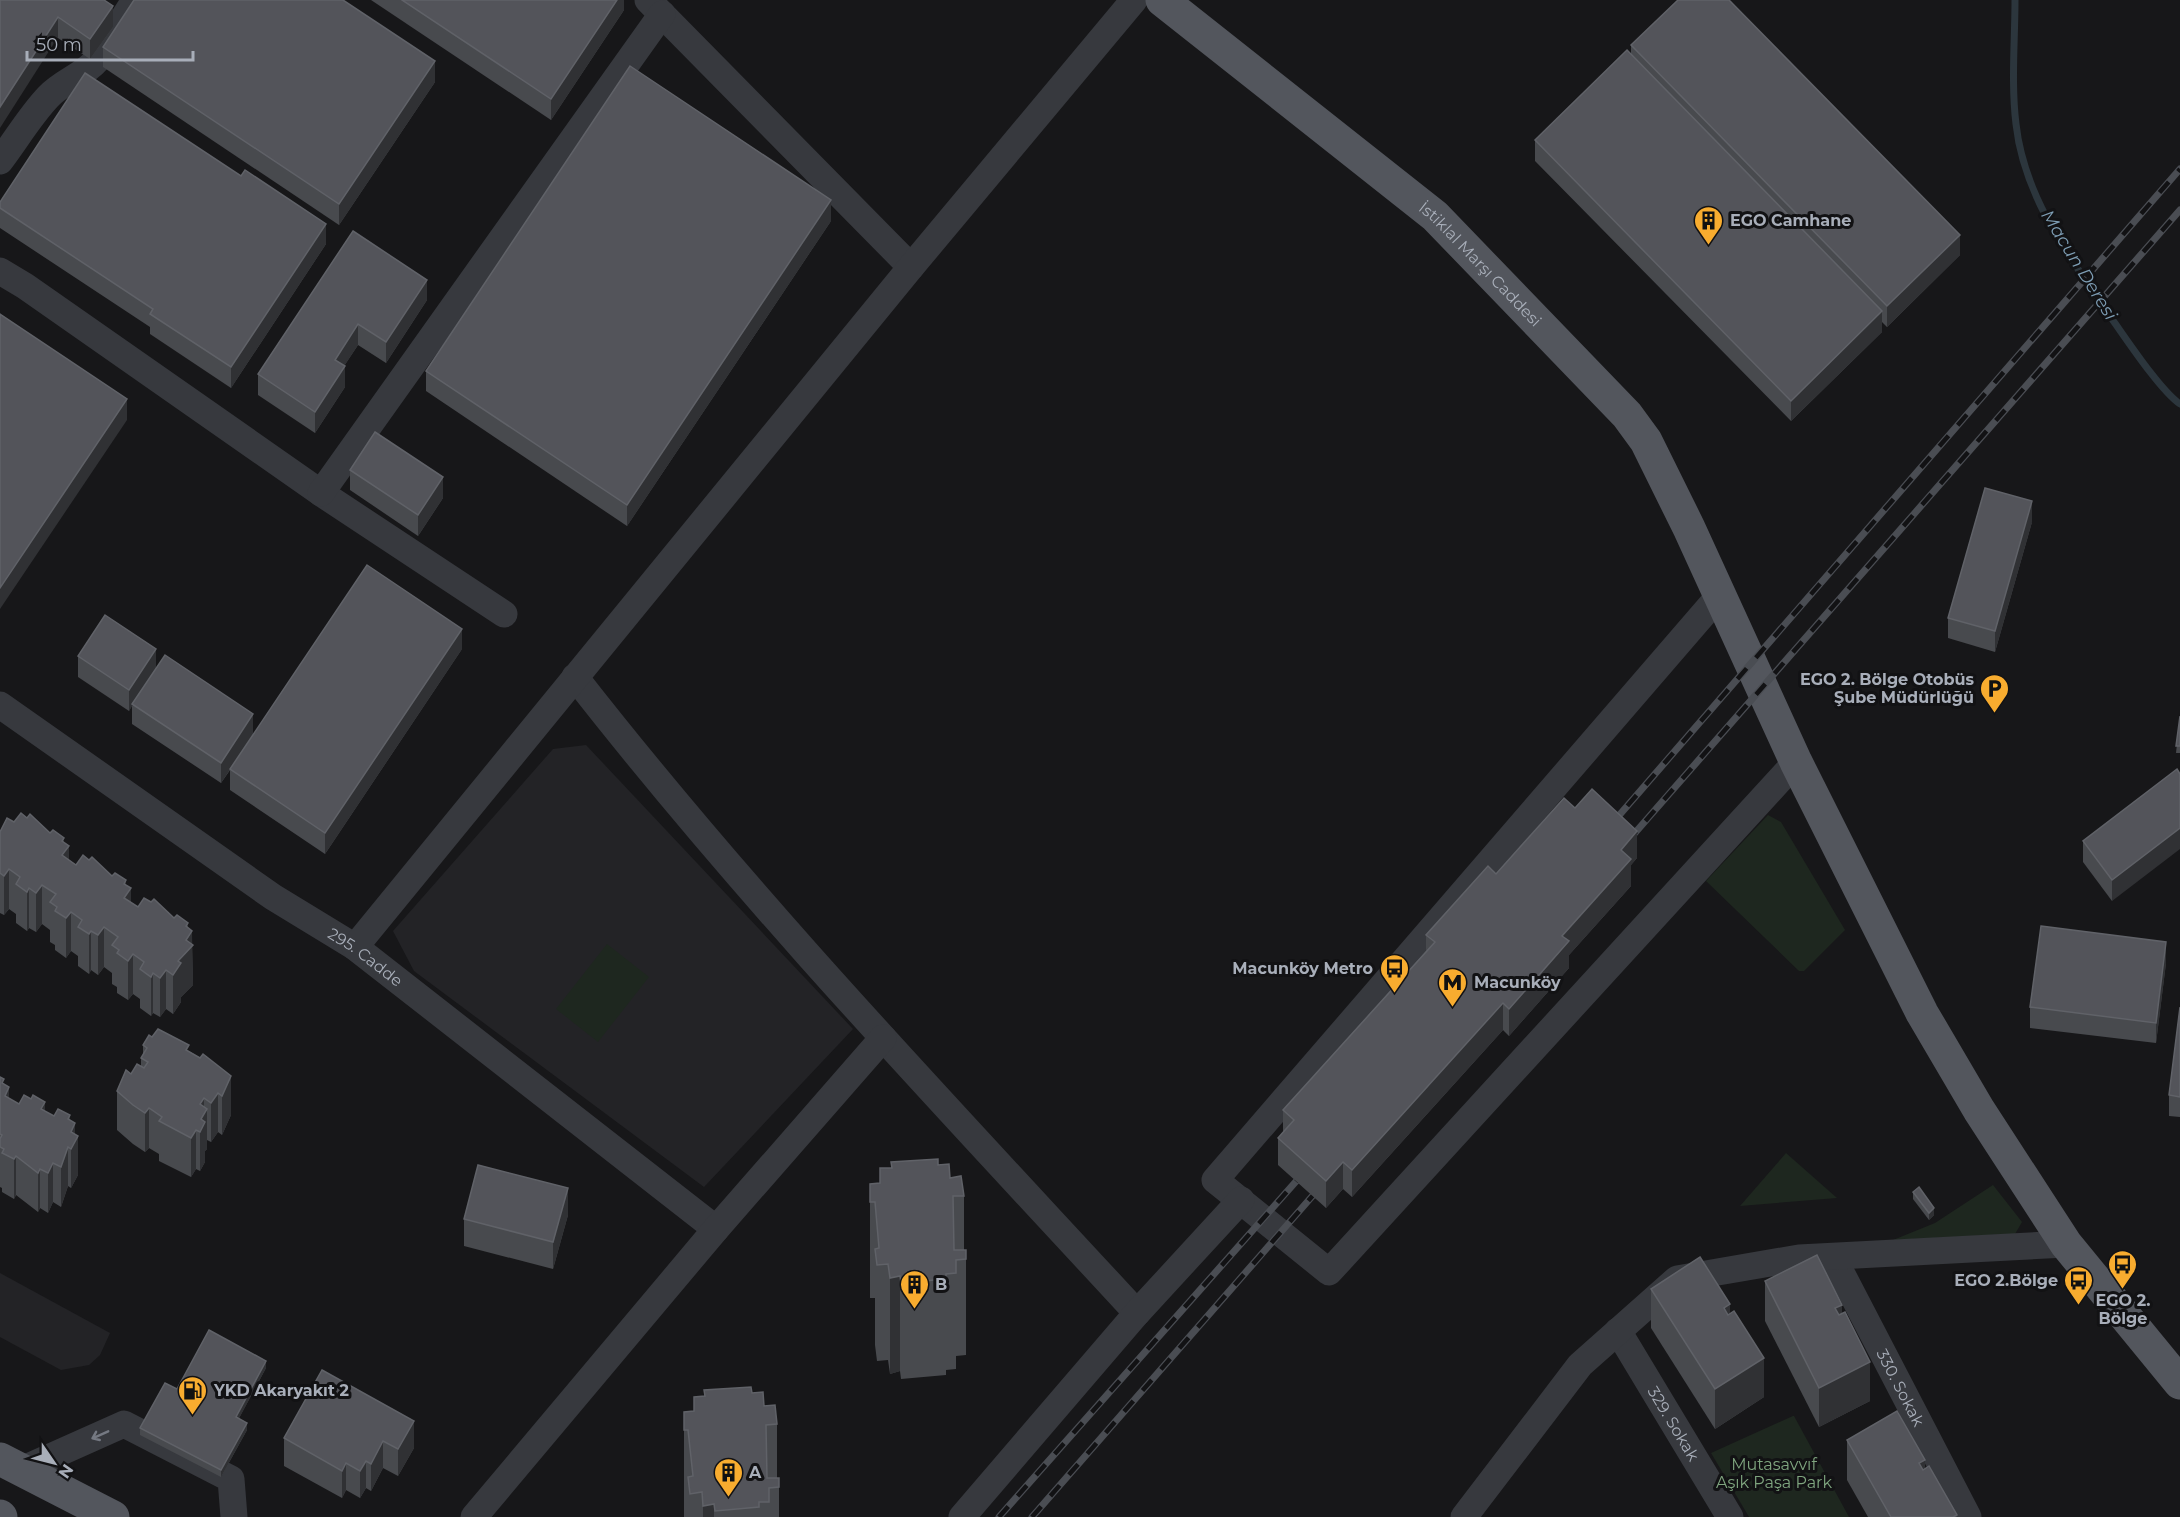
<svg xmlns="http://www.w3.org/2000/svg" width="2180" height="1517" viewBox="0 0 2180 1517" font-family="Montserrat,sans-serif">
	<rect width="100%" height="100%" fill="#171719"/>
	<g fill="#232326">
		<polygon points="586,745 853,1029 704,1187 414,971 393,931 553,749"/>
		<polygon points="0,1273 110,1333 100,1355 89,1365 61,1370 0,1337"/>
	</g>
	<g fill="#1e271f">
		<polygon points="1768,815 1781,822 1845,930 1804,971 1799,971 1706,881"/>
		<polygon points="607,944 649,977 598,1042 556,1009"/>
		<polygon points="1786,1153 1837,1198 1740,1206"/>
		<polygon points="1993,1185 2022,1222 2015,1234 1893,1240 1935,1223"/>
		<polygon points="1793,1416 1794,1416 1849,1517 1749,1517 1711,1453"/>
	</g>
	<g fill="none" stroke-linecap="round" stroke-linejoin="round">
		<path stroke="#2c363d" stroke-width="7" d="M2015 0C2015 40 2011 83 2016 124 2024 198 2071 259 2112 319 2127 340 2160 390 2180 404"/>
		<g stroke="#37393e" stroke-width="27">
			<polyline points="648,0 911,267"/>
			<path d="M0 161C16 140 30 116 48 97 63 81 83 76 97 60L135 0"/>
			<polyline points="0,271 25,286 321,493 504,614"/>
			<polyline points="321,493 662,14"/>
			<polyline points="1719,596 1215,1180 1329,1272 1796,762"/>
			<path d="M575 677C749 900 945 1105 1137 1313"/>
			<path id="s1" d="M0 705 273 897 355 947 716 1229"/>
			<polyline points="355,947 911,267 1134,0"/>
			<path id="s2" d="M1833 1257 1968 1517"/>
			<path id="s3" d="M1618 1331 1730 1517"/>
			<polyline points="21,1470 124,1424 231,1479 234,1517"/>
			<polyline points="474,1517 716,1229 883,1038"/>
			<polyline points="962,1517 1137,1313 1241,1200"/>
			<polyline points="1464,1517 1580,1365 1677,1279 1799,1258 2066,1244"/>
		</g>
		<g stroke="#53565d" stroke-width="33">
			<path id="s4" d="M1162 0 1435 216 1627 415 1646 441 1689 528 1796 762 1922 1013 1979 1110 2066 1244 2180 1383"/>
			<polyline points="0,1459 113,1517"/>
			<polyline points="0,1516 1,1517"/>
		</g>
		<defs>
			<g id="rail">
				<polyline points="1609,827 2180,169"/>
				<polyline points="1627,842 2180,210"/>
				<polyline points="999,1517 1307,1169"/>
				<polyline points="1032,1517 1322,1185"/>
			</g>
		</defs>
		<use href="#rail" stroke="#4a4d53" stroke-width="7"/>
		<use href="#rail" stroke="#121214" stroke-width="4.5" stroke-dasharray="14" stroke-linecap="butt"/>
	</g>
	<g fill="#484a4e">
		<polygon points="0,0 113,27 90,59"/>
		<polygon points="371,0 624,0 624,10 551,120"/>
		<polygon points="1631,45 1960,255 1887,327 1882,322 1882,332 1791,421 1535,161 1535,140 1631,55"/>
		<polygon points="103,47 435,82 339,225 103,67"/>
		<polygon points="0,202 326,244 231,388 150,334 150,327 0,228"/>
		<polygon points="831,221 627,526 426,391 426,371"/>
		<polygon points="353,231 427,300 386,363 358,345 344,366 345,387 315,433 258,395 258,374"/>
		<polygon points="350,470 443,498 418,536 350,490"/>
		<polygon points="2032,522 1995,652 1948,638 1948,618"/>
		<polygon points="462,649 325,854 230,790 230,769 235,763 221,783 132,724 132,705 129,711 78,677 78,656 156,669 253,735"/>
		<polygon points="2180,716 2180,753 2176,753"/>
		<polygon points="2180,774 2112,901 2083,862 2083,841"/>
		<polygon points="1575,808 1637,858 1631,865 1631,886 1569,955 1569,968 1509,1036 1503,1030 1352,1197 1343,1189 1326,1208 1278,1165 1278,1138 1283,1132 1283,1110 1426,951 1426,935 1496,874"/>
		<polygon points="14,822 50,833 69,860 76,865 112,876 126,885 131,902 138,907 174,918 188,928 192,945 193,985 181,997 181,1002 173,1014 166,1009 160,1017 153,1013 151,1016 140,1008 140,999 133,994 128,1000 117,993 117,987 112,984 112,973 104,967 98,975 91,970 89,974 78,966 78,956 71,951 66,958 55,950 55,945 50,942 50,930 42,924 36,932 29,928 27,931 16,923 16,914 9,909 4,915 0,913 0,832"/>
		<polygon points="2166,963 2156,1043 2030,1028 2030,1007"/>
		<polygon points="2180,1007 2180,1117 2169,1116 2169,1095"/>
		<polygon points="152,1037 189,1051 231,1076 231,1115 222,1135 218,1132 211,1142 207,1140 207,1149 205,1151 205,1162 200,1171 196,1169 191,1177 159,1161 159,1154 149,1148 145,1152 133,1144 117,1130 117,1091 131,1074 141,1066 141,1058 143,1055 143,1045"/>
		<polygon points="0,1077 9,1098 19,1104 45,1111 54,1116 70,1120 75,1134 78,1175 71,1188 68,1186 61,1207 53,1202 48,1213 40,1208 38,1212 16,1195 14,1199 2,1192 2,1188 0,1187"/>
		<polygon points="891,1162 938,1165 950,1178 964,1196 964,1250 966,1250 966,1355 956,1356 956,1369 946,1370 946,1375 901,1379 900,1371 890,1374 888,1360 877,1361 875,1345 875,1298 870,1298 870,1184 880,1183 891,1168"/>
		<polygon points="1913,1192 1934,1215 1929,1220 1913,1199"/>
		<polygon points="568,1215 553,1269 464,1246 464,1219"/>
		<polygon points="1765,1281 1842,1314 1870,1401 1819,1427 1765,1321"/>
		<polygon points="1651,1289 1730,1314 1764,1397 1715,1429 1651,1328"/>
		<polygon points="266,1368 239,1418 247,1430 221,1477 140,1435 140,1428 177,1389"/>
		<polygon points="322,1370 414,1448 398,1476 383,1468 371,1491 366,1488 360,1498 346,1490 342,1498 284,1466 284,1438"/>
		<polygon points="704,1390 752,1393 764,1406 777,1424 777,1478 779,1478 779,1517 684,1517 684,1412 694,1411 704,1396"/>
		<polygon points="1847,1440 1925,1469 1957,1517 1868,1517 1847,1480"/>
	</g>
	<g fill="#303134">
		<polygon points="617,0 624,0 624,10 551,120 551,99"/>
		<polygon points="113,6 113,27 90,59 90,39"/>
		<polygon points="58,17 58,37 0,128 0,107"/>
		<polygon points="435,61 435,82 339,225 339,204"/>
		<polygon points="831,200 831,221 627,526 627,505"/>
		<polygon points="326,224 326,244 231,388 231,367"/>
		<polygon points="1960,235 1960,255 1887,327 1887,306"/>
		<polygon points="427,280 427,300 386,363 386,342"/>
		<polygon points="1882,311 1882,332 1791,421 1791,401"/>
		<polygon points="358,324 358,345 335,380 335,360"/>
		<polygon points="345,366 345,387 315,433 315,412"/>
		<polygon points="127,399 127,420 0,609 0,588"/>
		<polygon points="443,477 443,498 418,536 418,515"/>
		<polygon points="2032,501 2032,522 1995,652 1995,631"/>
		<polygon points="462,629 462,649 325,854 325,833"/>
		<polygon points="156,649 156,670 129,711 129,690"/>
		<polygon points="253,714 253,735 221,783 221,763"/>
		<polygon points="2180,828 2180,849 2112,901 2112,880"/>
		<polygon points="1637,831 1637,858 1631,865 1631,886 1569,955 1569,968 1509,1036 1509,1009 1562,936 1621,850"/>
		<polygon points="64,838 64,853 69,846 69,885 62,895 62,841"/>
		<polygon points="9,869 9,909 4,915 4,876"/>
		<polygon points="126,880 126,895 131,888 131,928 124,937 124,884"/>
		<polygon points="42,885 42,924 36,932 36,893"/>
		<polygon points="29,888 29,928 27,931 27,892"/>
		<polygon points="71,912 71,951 66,958 66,918"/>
		<polygon points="188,923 188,938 192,931 193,985 181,997 181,1002 173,1014 173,975 178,961 186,926"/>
		<polygon points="104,927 104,967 98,975 98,935"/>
		<polygon points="91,931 91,970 89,974 89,934"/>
		<polygon points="2166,942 2166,963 2156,1043 2156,1023"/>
		<polygon points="133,954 133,994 128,1000 128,961"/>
		<polygon points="166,970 166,1009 160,1017 160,978"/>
		<polygon points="153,973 153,1013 151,1016 151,977"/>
		<polygon points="1503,1003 1503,1030 1352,1197 1352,1170"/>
		<polygon points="231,1076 231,1115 222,1135 222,1096"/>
		<polygon points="9,1087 9,1127 5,1096"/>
		<polygon points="218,1093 218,1132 211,1142 211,1103"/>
		<polygon points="204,1098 204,1114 207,1109 207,1149 205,1151 205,1162 200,1171 200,1104"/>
		<polygon points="45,1102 45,1142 41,1109"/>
		<polygon points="149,1108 149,1148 145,1152 145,1113"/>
		<polygon points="70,1115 70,1148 68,1147 68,1186 61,1207 61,1167 68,1119"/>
		<polygon points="75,1123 75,1140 78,1136 78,1175 71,1188 71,1132"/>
		<polygon points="196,1130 196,1169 191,1177 191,1138"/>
		<polygon points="16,1156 16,1195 14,1199 14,1159"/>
		<polygon points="1343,1162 1343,1189 1326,1208 1326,1181"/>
		<polygon points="53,1163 53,1202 48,1213 48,1173"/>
		<polygon points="40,1169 40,1208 38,1212 38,1173"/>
		<polygon points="568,1188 568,1215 553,1269 553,1242"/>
		<polygon points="1934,1208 1934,1215 1929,1220 1929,1213"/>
		<polygon points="900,1276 900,1371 890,1374 890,1278"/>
		<polygon points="1730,1304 1730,1344 1724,1308"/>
		<polygon points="1842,1305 1842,1344 1835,1308"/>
		<polygon points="1764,1358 1764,1397 1715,1429 1715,1389"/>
		<polygon points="266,1361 266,1368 236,1424 236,1417"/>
		<polygon points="1870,1362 1870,1401 1819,1427 1819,1388"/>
		<polygon points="414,1421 414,1448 398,1476 398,1449"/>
		<polygon points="247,1423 247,1430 221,1477 221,1470"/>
		<polygon points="383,1441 383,1468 371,1491 371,1464"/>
		<polygon points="1925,1460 1925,1499 1919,1463"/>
		<polygon points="366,1461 366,1488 360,1498 360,1471"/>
		<polygon points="346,1463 346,1490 342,1498 342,1471"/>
		<polygon points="714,1504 714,1517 703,1517 703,1506"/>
	</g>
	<g fill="#53545a" stroke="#606268" stroke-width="1.5">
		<polygon points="0,0 104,0 113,6 90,39 58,17 0,107"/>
		<polygon points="134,0 343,0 435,61 339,204 103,47"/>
		<polygon points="402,0 617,0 551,99"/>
		<polygon points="1678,0 1729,0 1960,235 1887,306 1631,45"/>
		<polygon points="1627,50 1882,311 1791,401 1535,140"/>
		<polygon points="630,66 831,200 627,505 426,371"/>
		<polygon points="85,73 241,176 245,170 326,224 231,367 150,314 153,309 0,208 0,202"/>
		<polygon points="353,231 427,280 386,342 358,324 335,360 345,366 315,412 258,374"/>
		<polygon points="0,314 127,399 0,588"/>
		<polygon points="375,432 443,477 418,515 350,470"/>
		<polygon points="1985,488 2032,501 1995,631 1948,618"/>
		<polygon points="367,565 462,629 325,833 230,769"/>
		<polygon points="105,615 156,649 129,690 78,656"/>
		<polygon points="165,655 253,714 221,763 132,704"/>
		<polygon points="2180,716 2180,746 2176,746"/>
		<polygon points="2177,769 2180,774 2180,828 2112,880 2083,841"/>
		<polygon points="1592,789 1637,831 1621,850 1631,859 1562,936 1569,941 1509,1009 1503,1003 1352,1170 1343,1162 1326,1181 1278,1138 1294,1120 1283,1110 1435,942 1426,935 1488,866 1496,874 1564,798 1575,808"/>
		<polygon points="21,813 27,818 30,814 50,833 53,830 64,838 62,841 69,846 62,855 76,865 83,855 89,860 92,857 112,876 115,873 126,880 124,884 131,888 124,898 138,907 144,898 151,902 154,899 174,918 177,915 188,923 186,926 192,931 186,940 193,945 178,961 181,963 173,975 166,970 160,978 153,973 151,977 140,969 144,962 133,954 128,961 117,953 119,950 112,945 118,937 104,927 98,935 91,931 89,934 78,927 82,920 71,912 66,918 55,911 57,907 50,902 56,894 42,885 36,893 29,888 27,892 16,884 20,877 9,869 4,876 0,873 0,832 7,818 14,822"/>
		<polygon points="2041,926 2166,942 2156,1023 2030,1007"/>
		<polygon points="2180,1007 2180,1097 2169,1095"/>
		<polygon points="158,1029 189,1045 186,1050 200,1058 203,1054 231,1076 222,1096 218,1093 211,1103 204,1098 200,1104 207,1109 201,1119 205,1122 200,1132 196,1130 191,1138 159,1121 162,1117 149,1108 145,1113 133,1105 117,1091 126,1070 131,1074 137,1064 144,1068 148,1062 141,1058 147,1048 143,1045 149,1035 152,1037"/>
		<polygon points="0,1077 4,1079 2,1083 9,1087 5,1096 19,1104 24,1095 31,1099 33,1095 45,1102 41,1109 54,1116 58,1109 70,1115 68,1119 75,1123 71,1132 78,1136 71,1149 68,1147 61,1167 53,1163 48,1173 40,1169 38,1173 16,1156 14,1159 2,1153 4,1149 0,1147 0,1139 2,1135 0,1134"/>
		<polygon points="938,1159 938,1165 949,1164 950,1178 961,1176 964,1196 953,1196 954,1250 966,1250 966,1259 956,1260 956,1273 946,1274 946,1279 901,1283 900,1276 890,1278 888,1264 877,1265 875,1249 879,1248 875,1202 870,1202 870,1184 880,1183 880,1168 892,1168 891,1162"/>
		<polygon points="478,1165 568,1188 553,1242 464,1219"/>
		<polygon points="1919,1187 1934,1208 1929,1213 1913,1192"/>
		<polygon points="1817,1255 1842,1305 1835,1308 1839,1315 1845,1312 1870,1362 1819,1388 1765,1281"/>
		<polygon points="1700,1257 1730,1304 1724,1308 1728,1315 1734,1311 1764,1358 1715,1389 1651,1289"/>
		<polygon points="209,1330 266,1361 236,1417 247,1423 221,1470 140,1428 165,1383 177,1389"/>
		<polygon points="322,1370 414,1421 398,1449 383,1441 371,1464 366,1461 360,1471 346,1463 342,1471 284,1438"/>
		<polygon points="751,1387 752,1393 763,1392 764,1406 775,1405 777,1424 766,1425 767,1478 779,1478 779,1487 769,1488 769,1502 759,1502 759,1507 715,1511 714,1504 703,1506 702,1492 690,1494 688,1477 693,1476 688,1430 684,1430 684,1412 694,1411 694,1397 705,1396 704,1390"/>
		<polygon points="1897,1411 1925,1460 1919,1463 1923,1470 1929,1466 1957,1515 1953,1517 1891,1517 1847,1440"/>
	</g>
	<defs><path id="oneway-shaft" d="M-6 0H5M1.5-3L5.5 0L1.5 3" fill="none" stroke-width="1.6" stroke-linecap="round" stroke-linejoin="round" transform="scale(1.5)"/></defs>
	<use stroke="#757982" href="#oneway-shaft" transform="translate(100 1435) rotate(156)"/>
	<defs>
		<symbol id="building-pin" viewBox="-11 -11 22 30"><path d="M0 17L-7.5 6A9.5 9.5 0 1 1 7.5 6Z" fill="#f8ac2f" stroke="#121214"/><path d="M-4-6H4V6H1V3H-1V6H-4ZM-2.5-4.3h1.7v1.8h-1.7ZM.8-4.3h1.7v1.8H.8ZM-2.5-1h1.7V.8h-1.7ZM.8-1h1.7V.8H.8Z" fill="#111"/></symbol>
		<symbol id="parking-pin" viewBox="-11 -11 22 30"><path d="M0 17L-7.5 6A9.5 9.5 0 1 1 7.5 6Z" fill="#f8ac2f" stroke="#121214"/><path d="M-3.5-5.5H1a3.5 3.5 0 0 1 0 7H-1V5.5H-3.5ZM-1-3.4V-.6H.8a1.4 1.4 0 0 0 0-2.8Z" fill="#111"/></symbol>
		<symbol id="bus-pin" viewBox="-11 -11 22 30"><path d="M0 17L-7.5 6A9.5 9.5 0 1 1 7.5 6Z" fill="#f8ac2f" stroke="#121214"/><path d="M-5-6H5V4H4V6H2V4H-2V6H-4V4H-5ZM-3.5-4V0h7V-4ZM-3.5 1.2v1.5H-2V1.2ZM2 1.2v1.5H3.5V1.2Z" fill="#111"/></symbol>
		<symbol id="metro-pin" viewBox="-11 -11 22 30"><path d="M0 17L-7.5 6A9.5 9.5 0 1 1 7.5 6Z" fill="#f8ac2f" stroke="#121214"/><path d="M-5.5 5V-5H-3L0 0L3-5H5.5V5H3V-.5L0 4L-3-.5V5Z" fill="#111"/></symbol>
		<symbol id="fuel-pin" viewBox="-11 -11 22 30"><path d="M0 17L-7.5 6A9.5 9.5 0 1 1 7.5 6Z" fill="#f8ac2f" stroke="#121214"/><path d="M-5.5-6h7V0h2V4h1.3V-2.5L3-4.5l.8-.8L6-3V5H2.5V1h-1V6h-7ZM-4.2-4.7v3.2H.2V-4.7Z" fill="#111"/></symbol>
	</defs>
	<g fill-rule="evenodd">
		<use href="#building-pin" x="1692" y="204" width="33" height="45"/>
		<use href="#parking-pin" x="1978" y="672" width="33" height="45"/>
		<use href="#bus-pin" x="1378" y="952" width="33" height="45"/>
		<use href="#metro-pin" x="1436" y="966" width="33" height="45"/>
		<use href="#bus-pin" x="2106" y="1248" width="33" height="45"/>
		<use href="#bus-pin" x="2062" y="1264" width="33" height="45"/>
		<use href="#building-pin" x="898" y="1268" width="33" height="45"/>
		<use href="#fuel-pin" x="176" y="1374" width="33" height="45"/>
		<use href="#building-pin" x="712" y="1456" width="33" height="45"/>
	</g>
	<g text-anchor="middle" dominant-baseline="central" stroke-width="6" stroke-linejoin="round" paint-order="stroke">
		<g font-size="16" font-weight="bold" fill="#a8aeb9" stroke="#121214" text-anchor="start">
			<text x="1730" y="220">EGO Camhane</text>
			<text x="1974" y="679" text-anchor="end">EGO 2. Bölge Otobüs<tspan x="1974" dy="18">Şube Müdürlüğü</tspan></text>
			<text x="1373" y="968" text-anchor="end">Macunköy Metro</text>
			<text x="1474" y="982">Macunköy</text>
			<text x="2058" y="1280" text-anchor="end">EGO 2.Bölge</text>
			<text x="935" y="1284">B</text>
			<text x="2123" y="1300" text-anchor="middle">EGO 2.<tspan x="2123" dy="18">Bölge</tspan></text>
			<text x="214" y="1390">YKD Akaryakıt 2</text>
			<text x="749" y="1472">A</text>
		</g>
		<g font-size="16" fill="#a8aeb9" stroke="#121214">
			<text stroke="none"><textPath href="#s4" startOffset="414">İstiklal Marşı Caddesi</textPath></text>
			<text stroke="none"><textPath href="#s1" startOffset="444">295. Cadde</textPath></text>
			<text stroke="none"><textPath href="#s2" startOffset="147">330. Sokak</textPath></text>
			<text stroke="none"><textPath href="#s3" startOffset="108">329. Sokak</textPath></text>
		</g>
		<g font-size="16" fill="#7fa57f" stroke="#121214">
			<text x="1774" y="1464">Mutasavvıf<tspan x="1774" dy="18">Aşık Paşa Park</tspan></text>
		</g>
		<g font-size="18" font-style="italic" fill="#7e9eb5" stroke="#121214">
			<text transform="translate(2079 265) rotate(58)">Macun Deresi</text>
		</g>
	</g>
	<g transform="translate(54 1463) rotate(125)" stroke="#121214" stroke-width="4.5" paint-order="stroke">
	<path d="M0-4.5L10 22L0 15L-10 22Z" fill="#a8aeb9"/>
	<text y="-9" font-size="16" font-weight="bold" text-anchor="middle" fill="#a8aeb9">N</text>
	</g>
	<path d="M27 51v9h166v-9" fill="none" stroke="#a8aeb9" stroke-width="3"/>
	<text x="36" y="51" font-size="18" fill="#a8aeb9" stroke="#121214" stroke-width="4.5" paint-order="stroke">50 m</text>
</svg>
